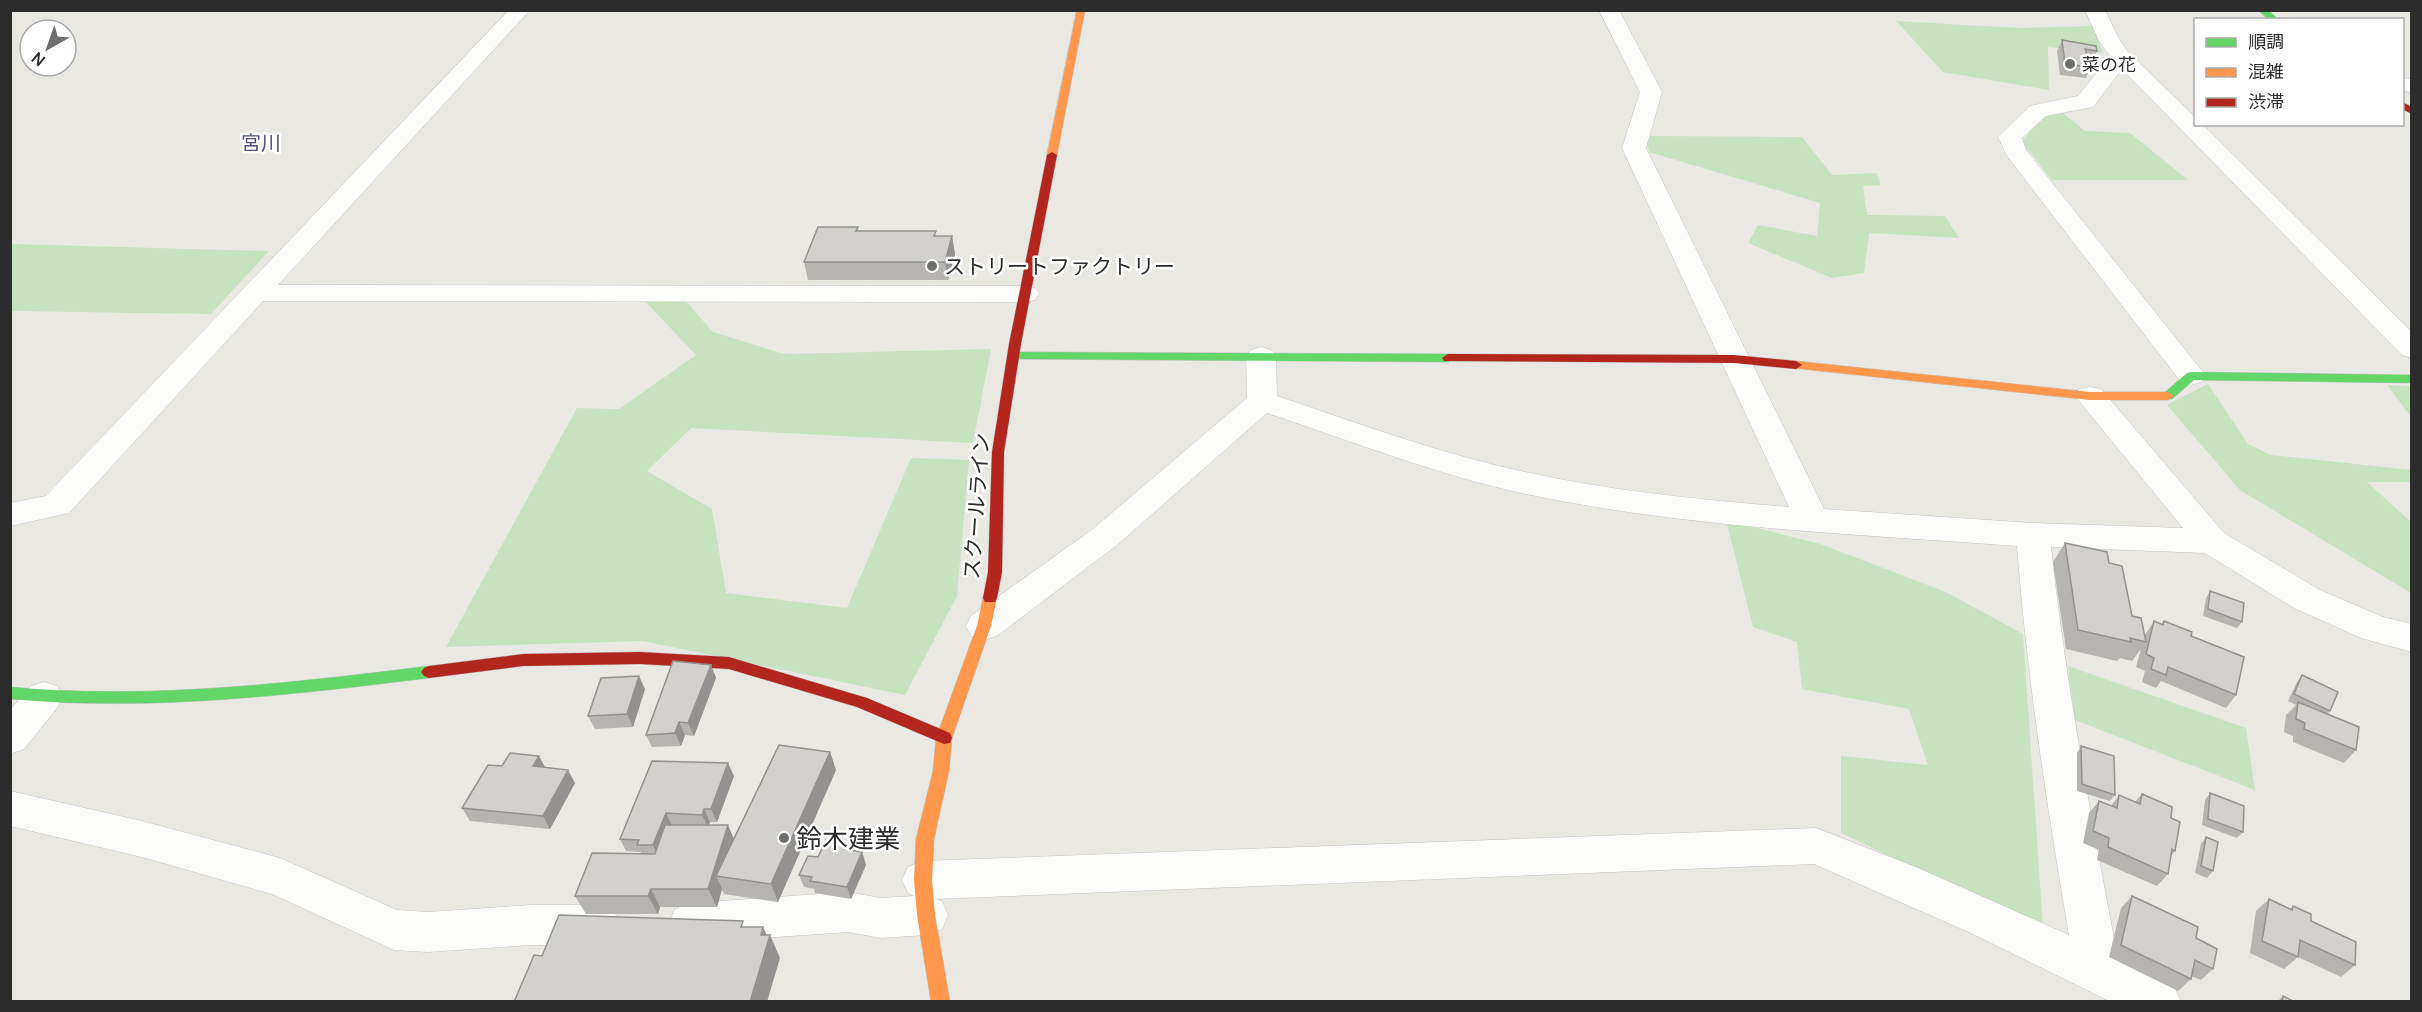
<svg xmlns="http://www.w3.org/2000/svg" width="2422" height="1012" viewBox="0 0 2422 1012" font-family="Manrope,'Noto Sans JP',sans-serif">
	<rect width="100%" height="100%" fill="#e9e8e3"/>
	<g fill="#c7e2bf">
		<polygon points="1896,21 2019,28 2093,26 2103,53 2048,47 2049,90 1943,72"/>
		<polygon points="2058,109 2085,131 2130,133 2188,180 2052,180 2022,142 2038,121"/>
		<polygon points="1646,136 1802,137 1832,175 1876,173 1881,185 1863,186 1867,215 1945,216 1959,238 1869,233 1864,273 1832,278 1748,243 1758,225 1817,236 1820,203 1649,152"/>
		<polygon points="11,244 269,251 211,314 11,311"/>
		<polygon points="683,298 713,332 784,354 991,349 973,443 691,428 647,471 712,509 726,593 847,608 911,458 969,460 957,596 905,695 643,641 446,647 577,408 619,409 696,355 644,300"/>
		<polygon points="2208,384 2248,444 2271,455 2411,470 2411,482 2367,482 2411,522 2411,593 2240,490 2167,405"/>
		<polygon points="2387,385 2411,386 2411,417"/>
		<polygon points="1726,520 1820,544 1946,592 2023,634 2043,928 1841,833 1841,756 1928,765 1909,709 1802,689 1797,642 1753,627"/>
		<polygon points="2068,666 2246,728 2255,790 2075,720"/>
	</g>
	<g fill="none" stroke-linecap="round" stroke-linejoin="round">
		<defs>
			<g id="street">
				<polygon points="509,10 530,10 278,285 1025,286 1035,288 1039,294 1035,300 1025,302 263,301 69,513 10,526 10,503 46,496"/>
				<path d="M1599 10H1619L1662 92 1646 148 1824 509 2033 523 2183 528 2075 396 2079 389 2090 387 2101 389 2224 533 2320 590 2383 617 2412 624V652L2361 638 2294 608 2205 553 2051 547C2066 686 2092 822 2118 959L2174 986 2181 1002H2111L1973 934 1814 864 935 899 942 901 948 915 942 929 926 935 881 938 848 932 691 943 675 937 669 923 675 909 691 903 848 892 881 898 914 896 908 893 902 880 908 867 923 861 1816 828 1918 868 2069 935C2047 806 2027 677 2017 546 1855 534 1690 528 1531 495 1440 476 1354 442 1267 413L1117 545 997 636 984 640 971 636 966 626 971 616 1093 529 1247 398 1246 356 1251 350 1261 347 1271 350 1276 356 1277 396C1349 420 1421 447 1495 465 1591 489 1691 499 1789 507L1622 148 1640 92Z"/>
				<polygon points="2085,10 2105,10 2119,39 2128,52 2196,118 2196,124 2202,124 2412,332 2412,358 2402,355 2122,69 2093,107 2046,116 2022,138 2026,150 2206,376 2201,382 2191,385 2181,382 2007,156 1998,137 2030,106 2078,96 2110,56 2099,41"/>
				<polygon points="2402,78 2412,79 2412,92 2402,91"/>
				<polygon points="44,682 57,686 63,697 57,708 24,749 10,754 10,710 31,686"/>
				<polygon points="10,791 142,821 280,858 397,910 428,912 531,905 598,905 614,911 620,925 614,939 598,945 531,945 428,952 394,950 272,894 142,857 10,826"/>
			</g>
			<g id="fast">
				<polygon points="2258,10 2268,10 2279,20 2269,20"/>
				<polygon points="1014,352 1448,354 1454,358 1448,362 1010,359 1008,356 1010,353"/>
				<polygon points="2191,372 2412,375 2412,383 2194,380 2172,399 2164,399 2162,396 2164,393 2187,373"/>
				<path d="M429 666 434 668 437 672 434 676 429 678C291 695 149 712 10 699V687C149 700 291 683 429 666Z"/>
			</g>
			<g id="slow">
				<polygon points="1077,10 1085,10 1057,155 1052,158 1047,155"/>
				<polygon points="1796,361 2090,392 2168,392 2174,396 2168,400 2090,400 1792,368 1790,365 1792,362"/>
				<polygon points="990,593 995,594 997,598 991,626 952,738 949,771 934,839 932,880 935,915 950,1002 931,1002 917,915 914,880 916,839 933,771 936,738 977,626 983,598 985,594"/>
			</g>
			<g id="jam">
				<polygon points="2402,102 2412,107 2412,114 2402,109"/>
				<polygon points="1052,152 1057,155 1021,344 1004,452 1002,572 997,598 995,602 985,602 983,598 988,572 992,452 1009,344 1047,155"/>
				<polygon points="1448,354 1734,355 1796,361 1802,365 1796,369 1734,363 1444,361 1442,358"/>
				<polygon points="640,652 729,657 867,698 950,733 952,738 950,743 944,744 857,707 729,669 640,664 523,666 429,678 424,676 421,672 424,668 429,666 523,654"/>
			</g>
		</defs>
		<use href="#street" stroke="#c4c3c2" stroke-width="1"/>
		<use href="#fast" stroke="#c4c3c2" stroke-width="1"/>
		<use href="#slow" stroke="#c4c3c2" stroke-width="1"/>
		<use href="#jam" stroke="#c4c3c2" stroke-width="1"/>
		<use href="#street" fill="#fcfcfb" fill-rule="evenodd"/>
		<use href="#fast" fill="#63d668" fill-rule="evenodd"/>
		<use href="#slow" fill="#ff974d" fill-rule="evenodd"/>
		<use href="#jam" fill="#b3261e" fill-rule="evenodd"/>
	</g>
	<g fill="#b5b4b0">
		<polygon points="2062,40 2097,51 2092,62 2089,61 2091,67 2086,78 2060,75 2057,51"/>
		<polygon points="858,227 858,231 937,236 952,236 955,254 948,280 808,280 804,262"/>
		<polygon points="2065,543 2109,563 2132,616 2145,635 2154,621 2161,624 2164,621 2191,636 2236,695 2226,708 2161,681 2156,688 2142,682 2145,671 2136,667 2141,649 2132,661 2120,658 2117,661 2066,649 2053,562"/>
		<polygon points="2210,591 2242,622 2237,628 2203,616 2206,598"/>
		<polygon points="711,665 716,678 694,736 685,735 681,746 652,747 646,735"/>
		<polygon points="2302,675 2330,711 2327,714 2356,750 2344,763 2293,742 2293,736 2284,732 2286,715 2296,705 2288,701 2297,682"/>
		<polygon points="645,689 633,727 595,729 588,716"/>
		<polygon points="2081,746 2115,795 2110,801 2077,791 2077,753"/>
		<polygon points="830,752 836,770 778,902 724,894 722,889 717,907 660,907 658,914 586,914 575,896 641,854 641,852 626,851 620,839 734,776 717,822 710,822 709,825 734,839"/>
		<polygon points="502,766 545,768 575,783 550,829 470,821 462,808"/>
		<polygon points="2210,793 2243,832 2237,838 2202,825 2205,800"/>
		<polygon points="2142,794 2171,818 2175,851 2171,856 2168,874 2157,886 2097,860 2099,850 2083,843 2089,813 2099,801 2111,806 2119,795 2135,802"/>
		<polygon points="2206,837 2213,871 2207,878 2195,873 2201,844"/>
		<polygon points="848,850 862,852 866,865 851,899 815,893 814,889 804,887 799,875 818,857"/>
		<polygon points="2132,896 2196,938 2213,969 2201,980 2191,976 2191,979 2178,991 2109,957 2121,908"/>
		<polygon points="2269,899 2290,909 2293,906 2311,921 2355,965 2341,977 2298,957 2284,969 2250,953 2256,911"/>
		<polygon points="2283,996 2295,1002 2277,1002"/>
	</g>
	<g fill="#939290">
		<polygon points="952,236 955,254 948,280 945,262"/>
		<polygon points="711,665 716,678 694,736 688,723"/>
		<polygon points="639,676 645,689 633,727 627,714"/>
		<polygon points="679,722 685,735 681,746 675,733"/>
		<polygon points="830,752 836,770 778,902 771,884"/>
		<polygon points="539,756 546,769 533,766"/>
		<polygon points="728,763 734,776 717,822 711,809"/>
		<polygon points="568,770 575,783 550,829 543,816"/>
		<polygon points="704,809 710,822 708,827 702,815"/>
		<polygon points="666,813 672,826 659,858 653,845"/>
		<polygon points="728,825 736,844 716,876 722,889 717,907 708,889"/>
		<polygon points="862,852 866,865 851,899 847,887"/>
		<polygon points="651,889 660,907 658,914 648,896"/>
		<polygon points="763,927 769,940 770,935 780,958 767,1002 750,1002"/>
	</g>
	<g fill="#d2d1cd" stroke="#939290" stroke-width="1.5">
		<polygon points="2062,40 2096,46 2097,51 2085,49 2091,67 2065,64"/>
		<polygon points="818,227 858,227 856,231 936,231 934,236 952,236 945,262 804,262"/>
		<polygon points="2065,543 2107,552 2109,563 2122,566 2132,616 2141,618 2146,642 2130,638 2131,642 2078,630"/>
		<polygon points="2210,591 2244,603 2242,622 2208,609"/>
		<polygon points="2154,621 2163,625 2164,621 2192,632 2191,636 2244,657 2236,695 2168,667 2166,675 2151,669 2154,658 2146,654"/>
		<polygon points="673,661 711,665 688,723 679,722 675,733 646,735"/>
		<polygon points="2302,675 2338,692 2330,711 2294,694"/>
		<polygon points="639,676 627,714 588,716 601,678"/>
		<polygon points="2298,702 2359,727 2356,750 2304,729 2305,723 2296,719"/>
		<polygon points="779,745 830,752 771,884 716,876"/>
		<polygon points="2081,746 2114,756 2115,795 2082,784"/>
		<polygon points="510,753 539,756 533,766 568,770 543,816 462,808 488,765 502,766"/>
		<polygon points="652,761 728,763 711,809 704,809 702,815 666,813 653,845 637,845 639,840 620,839"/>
		<polygon points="2210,793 2244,806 2243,832 2208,819"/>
		<polygon points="2142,794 2172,807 2171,818 2180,822 2175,851 2172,849 2168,874 2108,847 2109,838 2093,831 2099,801 2117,808 2119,795 2140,804"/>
		<polygon points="665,825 728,825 708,889 651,889 648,896 575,896 592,853 655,854"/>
		<polygon points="2206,837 2218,842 2213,871 2201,866"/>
		<polygon points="826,840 847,844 844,849 862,852 847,887 810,881 812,877 799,875 808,856 818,857"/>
		<polygon points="2132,896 2198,927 2196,938 2217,949 2213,969 2195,960 2191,979 2121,945"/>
		<polygon points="2269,899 2292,910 2293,906 2311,914 2311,921 2356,942 2355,965 2300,940 2298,957 2262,941"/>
		<polygon points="559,915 743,921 741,927 763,927 761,935 770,935 750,1002 514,1002 534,955 542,956"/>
		<polygon points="2283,996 2295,1002 2282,1002"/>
	</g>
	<g fill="#6e6e6c" stroke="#fff" stroke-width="2">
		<circle cx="2070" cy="64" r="6"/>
		<circle cx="932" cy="266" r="6"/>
		<circle cx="784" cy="838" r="6"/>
	</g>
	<g text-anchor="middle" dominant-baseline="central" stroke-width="5" stroke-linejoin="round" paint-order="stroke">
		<g font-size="18" fill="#2c2c2c" stroke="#fff" text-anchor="start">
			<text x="2082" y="64">菜の花</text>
		</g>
		<g font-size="20" fill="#50517a" stroke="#fff">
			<text x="261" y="142">宮川</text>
		</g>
		<g font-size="21" fill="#2c2c2c" stroke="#fff" text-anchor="start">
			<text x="944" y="266">ストリートファクトリー</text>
		</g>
		<g font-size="21" fill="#2c2c2c" stroke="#fff">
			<text transform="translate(976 506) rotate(-86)">スクールライン</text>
		</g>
		<g font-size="26" fill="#2c2c2c" stroke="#fff" text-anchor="start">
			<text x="796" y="838">鈴木建業</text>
		</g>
	</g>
	<rect width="2422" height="1012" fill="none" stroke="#2c2c2c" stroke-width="24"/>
	<rect x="2194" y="18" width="210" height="108" fill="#ffffff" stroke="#ababab" stroke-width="1.5"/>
	<rect x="2206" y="38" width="30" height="9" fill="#63d668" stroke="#ababab" stroke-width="1.5"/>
	<text x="2248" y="48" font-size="18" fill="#2c2c2c">順調</text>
	<rect x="2206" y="68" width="30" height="9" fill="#ff974d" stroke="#ababab" stroke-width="1.5"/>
	<text x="2248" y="78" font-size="18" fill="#2c2c2c">混雑</text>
	<rect x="2206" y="98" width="30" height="9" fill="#b3261e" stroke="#ababab" stroke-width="1.5"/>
	<text x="2248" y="108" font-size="18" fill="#2c2c2c">渋滞</text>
	<g transform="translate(48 48) rotate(220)"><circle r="28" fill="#ffffff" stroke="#ababab" stroke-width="1.5"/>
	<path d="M0-4.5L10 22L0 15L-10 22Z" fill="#6e6e6c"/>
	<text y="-9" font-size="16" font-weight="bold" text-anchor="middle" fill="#2c2c2c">N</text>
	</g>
</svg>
